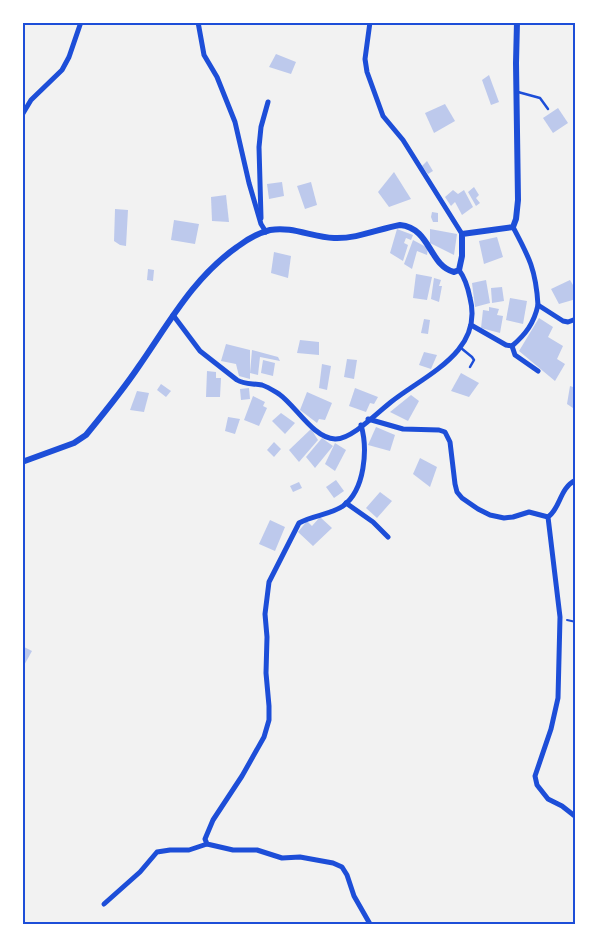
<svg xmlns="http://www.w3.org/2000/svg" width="598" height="947" viewBox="0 0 598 947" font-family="Mulish,sans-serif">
	<rect width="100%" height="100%" fill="#f2f2f2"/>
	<g fill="#bdc9ec">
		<polygon points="276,54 296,62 291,74 269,67"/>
		<polygon points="489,75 499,102 491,105 482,80"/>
		<polygon points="445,104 455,121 434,133 425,113"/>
		<polygon points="558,108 568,123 553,133 543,118"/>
		<polygon points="427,161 433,171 428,174 422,166"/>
		<polygon points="394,172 411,199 389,207 378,192"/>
		<polygon points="282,182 284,196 269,199 267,184"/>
		<polygon points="311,182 317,205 305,209 297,186"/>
		<polygon points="474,187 479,195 476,198 480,203 476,206 468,192"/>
		<polygon points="453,190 458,194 464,190 473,207 462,215 455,202 451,206 445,197"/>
		<polygon points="226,195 229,222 212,221 211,197"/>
		<polygon points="115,209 128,210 126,246 120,245 114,241"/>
		<polygon points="432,212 438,213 438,222 433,222 431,217"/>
		<polygon points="174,220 199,224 195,244 171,240"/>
		<polygon points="397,229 413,235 411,240 406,238 404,243 408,245 403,261 390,253"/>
		<polygon points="430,229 457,234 454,255 430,243"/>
		<polygon points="497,237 503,257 484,264 479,241"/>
		<polygon points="413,240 428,248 427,255 417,251 412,269 404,264"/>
		<polygon points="274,252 291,256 288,278 271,273"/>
		<polygon points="148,269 154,270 153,281 147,280"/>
		<polygon points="416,274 432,277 427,300 413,298"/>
		<polygon points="434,278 441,280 439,286 442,286 439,302 431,299"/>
		<polygon points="486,280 490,303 475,307 472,283"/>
		<polygon points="570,280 576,290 576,299 559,304 551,289"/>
		<polygon points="502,287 504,301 492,303 491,288"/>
		<polygon points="510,298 527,301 523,324 506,320"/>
		<polygon points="489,307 499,309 497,315 503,316 500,333 481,328 483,310 489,311"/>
		<polygon points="539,318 553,327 548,337 563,346 557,359 565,364 555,381 519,351"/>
		<polygon points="424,319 430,320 428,334 421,333"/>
		<polygon points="300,340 319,342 319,355 297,353"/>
		<polygon points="226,344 250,350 250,379 239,376 236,364 221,361"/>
		<polygon points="252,350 278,357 280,361 260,357 258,375 250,373"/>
		<polygon points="424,352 437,355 431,369 419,365"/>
		<polygon points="347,359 357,360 354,379 344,377"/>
		<polygon points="263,360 275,363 273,376 261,373"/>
		<polygon points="322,364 331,366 327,390 319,388"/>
		<polygon points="207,371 216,372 216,378 221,378 220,397 206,397"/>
		<polygon points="461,373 479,383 469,397 451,391"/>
		<polygon points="161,384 171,391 166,397 157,390"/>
		<polygon points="570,386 576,388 576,410 567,404"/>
		<polygon points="249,388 250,399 241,400 240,389"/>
		<polygon points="355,388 378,397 374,404 370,403 366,412 349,406"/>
		<polygon points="137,391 149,393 144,412 130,410"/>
		<polygon points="307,392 332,403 325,420 319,419 317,423 300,410"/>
		<polygon points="411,395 419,401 408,421 390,412"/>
		<polygon points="253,396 265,402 263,406 267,408 259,426 244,420"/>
		<polygon points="281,413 295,423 285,434 272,421"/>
		<polygon points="228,417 240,419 235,434 225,431"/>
		<polygon points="376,427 395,435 390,451 368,445"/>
		<polygon points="311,429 318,440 299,462 289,450"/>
		<polygon points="322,438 333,446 315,468 306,457"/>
		<polygon points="274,442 281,449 274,457 267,450"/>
		<polygon points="335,443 346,450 335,471 325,464"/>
		<polygon points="420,458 437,467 430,487 413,474"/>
		<polygon points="336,480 344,491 334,498 326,487"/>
		<polygon points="299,482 302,488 293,492 290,486"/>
		<polygon points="380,492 392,501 377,518 366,508"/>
		<polygon points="320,517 332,528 313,546 298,532 307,521 312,526"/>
		<polygon points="270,520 285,527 275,551 259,544"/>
		<polygon points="24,647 32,651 22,669 22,650"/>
	</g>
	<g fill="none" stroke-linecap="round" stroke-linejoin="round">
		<polyline stroke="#1d4ed8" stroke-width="2" points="567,620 576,622"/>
		<g stroke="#1d4ed8" stroke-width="2.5">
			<polyline points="518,92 540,98 548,109"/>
			<polyline points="461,348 472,357 474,360 470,367"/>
		</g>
		<g stroke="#1d4ed8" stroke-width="5">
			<polyline points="198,22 204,55 217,77 235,122 249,183 261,224 266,232"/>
			<polyline points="370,22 365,59 367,72 383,116 403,140 462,234"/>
			<polyline points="22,115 31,100 62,70 69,57 81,22"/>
			<polyline points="261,218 259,147 261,127 268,102"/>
			<path d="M513 227C529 257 536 270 538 305L563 321 568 322 576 319"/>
			<path d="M173 315 200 351 237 380C245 385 253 383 262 385 268 387 274 391 279 394 296 406 313 438 335 439 351 440 378 412 391 402 425 375 484 352 470 298 468 288 465 278 459 270"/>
			<path d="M471 325 506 345 512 346C526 334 534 323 538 305"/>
			<polyline points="512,346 515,355 538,371"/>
			<polyline points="368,419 403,429 439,430 445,432 450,442 455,484 457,492 462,498 478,509 490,515 504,518 513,517 529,512 548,517"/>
			<path d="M361 425C368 449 365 490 343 506 330 515 313 515 299 523L269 582 265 614 267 637 266 673 269 706V720L264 737 242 776 213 820 205 839 207 844 233 850H257L282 858 300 857 333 863 342 867 347 875 354 896 370 924"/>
			<path d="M576 480C559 488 561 508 548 517L560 617 558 698 551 729 535 776 537 785 548 799 562 806 576 817"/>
			<polyline points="346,503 373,522 388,537"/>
			<polyline points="104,904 140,872 157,852 170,850 189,850 207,844"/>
		</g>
		<path stroke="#1d4ed8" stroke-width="6" d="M22 462 74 443 86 435C104 413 123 390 139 366 169 323 193 278 237 247 246 240 258 233 270 230 292 226 312 237 334 238 357 239 378 229 400 225 431 228 429 266 454 272L459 270 462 256V234L513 227 516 219 518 200 516 63 517 22"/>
	</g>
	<rect width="598" height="947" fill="none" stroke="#ffffff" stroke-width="48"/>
	<rect x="24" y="24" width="550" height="899" fill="none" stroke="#1d4ed8" stroke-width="2"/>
</svg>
